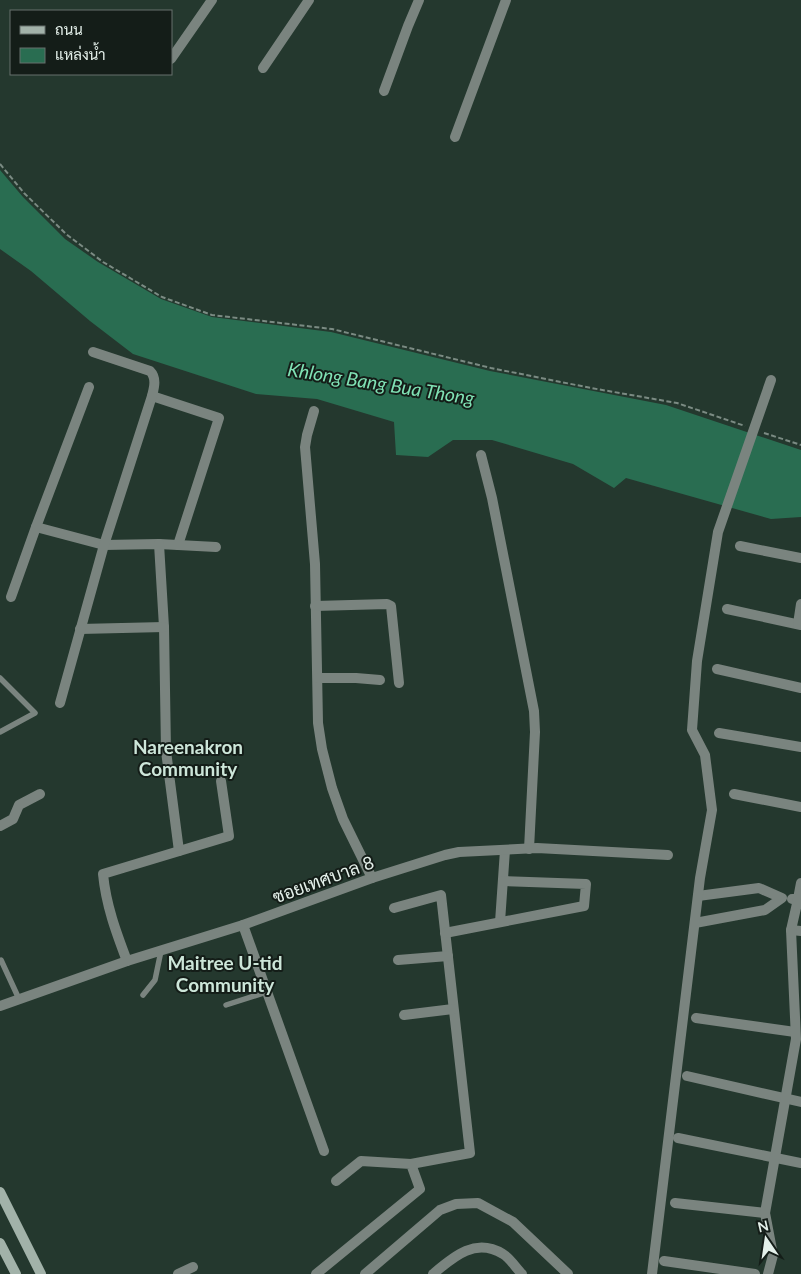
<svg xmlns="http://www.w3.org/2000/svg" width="801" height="1274" viewBox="0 0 801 1274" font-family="Lato,Sarabun,sans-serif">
	<rect width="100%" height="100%" fill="#24382e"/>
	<polygon fill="#296d51" points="0,170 23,197 65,239 98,262 161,299 212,317 331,332 490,371 666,405 801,450 801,517 771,519 626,478 614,488 573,464 492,440 453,440 428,457 396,455 394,422 317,399 256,394 133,354 90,321 31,271 0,249"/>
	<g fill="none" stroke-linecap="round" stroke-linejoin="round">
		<g stroke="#7b8b83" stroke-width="2" stroke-dasharray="5 2.5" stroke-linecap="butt">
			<polyline points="0,164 24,193 66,234 103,262 162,297 212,315 332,329 491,368 591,388 677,403 745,426"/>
			<polyline points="764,433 801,445"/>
		</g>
		<g stroke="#7a847f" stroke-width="5.5">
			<polyline points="0,678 35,713 0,732"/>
			<polyline points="1,960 19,999"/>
			<polyline points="143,995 155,980 161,951"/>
			<polyline points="226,1005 267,992"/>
		</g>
		<g stroke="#7a847f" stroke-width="10">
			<polyline points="171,59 212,0"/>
			<polyline points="263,68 309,0"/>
			<polyline points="384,91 408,26 419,0"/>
			<polyline points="455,137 506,0"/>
			<polyline points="152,396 219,418 178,545"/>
			<polyline points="314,411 307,435 305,447 315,564 318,723 322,749 332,788 343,819 372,878"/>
			<polyline points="481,455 492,498 534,711 535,732 529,849"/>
			<polyline points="36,527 104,545 159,544 216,547"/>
			<polyline points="159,544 164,627 166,751 179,851"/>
			<polyline points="740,546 801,558"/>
			<polyline points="11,597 36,527 89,387"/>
			<polyline points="315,606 387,604 391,606 399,683"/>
			<polyline points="727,609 801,625"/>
			<polyline points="798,624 801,604"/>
			<polyline points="80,629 164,627"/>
			<polyline points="717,669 801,688"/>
			<polyline points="318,678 356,678 380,680"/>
			<path d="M60 703 104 545 152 396C154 388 157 378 150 371L93 352"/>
			<polyline points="719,733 801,747"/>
			<polyline points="734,794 801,807"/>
			<polyline points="0,826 13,819 19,805 40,794"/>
			<polyline points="792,899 798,899 801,883"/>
			<polyline points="394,908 441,895 470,1153 411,1164"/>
			<polyline points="500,922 505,850"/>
			<polyline points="695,923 765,910 782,898 759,888 698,896"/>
			<polyline points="243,925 324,1151"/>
			<polyline points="791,930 801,931"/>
			<polyline points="445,933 584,906 586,884 503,881"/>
			<polyline points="398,960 448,956"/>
			<path d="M127 961C116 932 106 905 103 874L229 836 221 781"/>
			<polyline points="0,1006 127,961 243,925 372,878 445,855 459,852 537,848 668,855"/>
			<polyline points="404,1015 453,1009"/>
			<polyline points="696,1018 795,1032"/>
			<polyline points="687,1076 801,1102"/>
			<polyline points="678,1138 801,1163"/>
			<polyline points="675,1203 765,1213"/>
			<polyline points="664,1261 755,1274"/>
			<polyline points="178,1274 193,1267"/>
			<polyline points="316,1274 420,1189 411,1164 361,1161 336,1181"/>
			<polyline points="365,1274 440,1210 456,1204 478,1203 513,1222 568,1274"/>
			<path d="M433 1274C453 1257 475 1237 503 1254 510 1258 516 1268 522 1274"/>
			<polyline points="652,1274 700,878 712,810 705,755 692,730 697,661 718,532 771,380"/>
			<polyline points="768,1274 773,1255 765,1213 796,1039 791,930 798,899"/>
		</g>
		<g stroke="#a2b2a9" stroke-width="10">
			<polyline points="0,1192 41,1274"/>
			<polyline points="0,1243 16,1274"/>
		</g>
	</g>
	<g text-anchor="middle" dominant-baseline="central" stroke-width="4" stroke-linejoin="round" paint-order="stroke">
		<g font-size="18" fill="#e4f0ea" stroke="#141d18">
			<text transform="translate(323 879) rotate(-20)">ซอยเทศบาล 8</text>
		</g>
		<g font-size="19" font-style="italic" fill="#80e2b5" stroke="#141d18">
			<text transform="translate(381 383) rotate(9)">Khlong Bang Bua Thong</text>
		</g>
		<g font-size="19" font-weight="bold" fill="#cde6d9" stroke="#141d18">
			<text x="188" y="746">Nareenakron<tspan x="188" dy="22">Community</tspan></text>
			<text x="225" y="962">Maitree U-tid<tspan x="225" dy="22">Community</tspan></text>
		</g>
	</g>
	<rect x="10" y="10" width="162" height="65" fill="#141d18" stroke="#67716c"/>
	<rect x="20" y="26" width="25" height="8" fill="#a2b2a9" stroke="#67716c"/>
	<text x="55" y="35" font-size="15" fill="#e4f0ea">ถนน</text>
	<rect x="20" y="48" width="25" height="15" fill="#296d51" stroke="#67716c"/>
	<text x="55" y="60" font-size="15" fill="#e4f0ea">แหล่งน้ำ</text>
	<g transform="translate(766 1239) rotate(347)" stroke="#141d18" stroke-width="4" paint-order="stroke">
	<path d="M0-4L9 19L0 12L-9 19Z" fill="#e4f0ea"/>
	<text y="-8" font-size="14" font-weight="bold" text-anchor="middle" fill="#e4f0ea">N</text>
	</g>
</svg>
